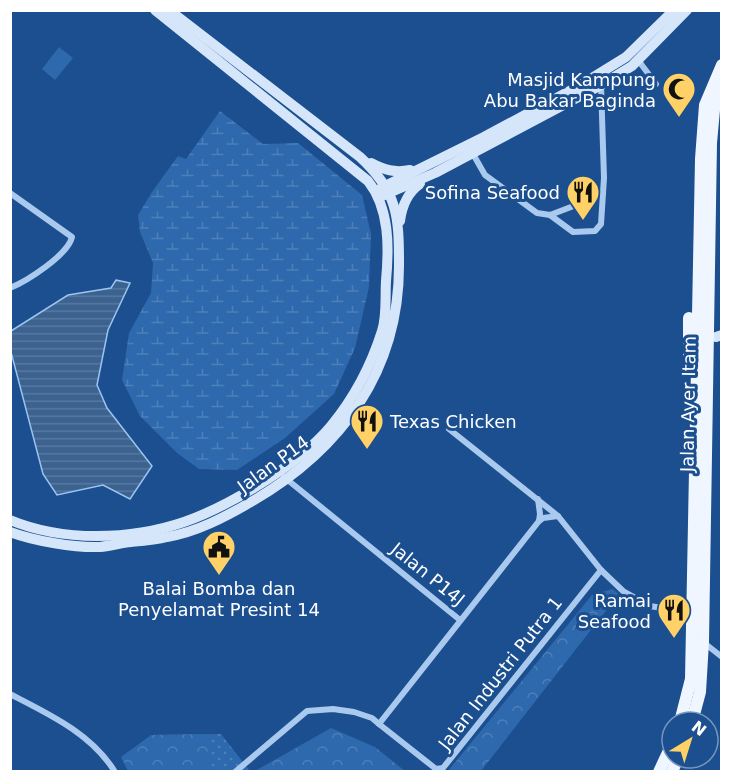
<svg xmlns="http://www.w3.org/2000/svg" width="732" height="782" viewBox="0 0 732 782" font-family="'DejaVu Sans',sans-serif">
	<defs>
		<pattern id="green-dots" width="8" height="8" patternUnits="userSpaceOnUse" patternTransform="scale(1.5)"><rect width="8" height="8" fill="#2e69ad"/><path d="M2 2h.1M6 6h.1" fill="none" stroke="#4d80b9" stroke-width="1.8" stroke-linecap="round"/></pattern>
		<pattern id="forest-crowns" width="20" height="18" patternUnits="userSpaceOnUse" patternTransform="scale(1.5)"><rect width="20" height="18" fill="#2e69ad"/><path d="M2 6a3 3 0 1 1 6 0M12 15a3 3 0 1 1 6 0" fill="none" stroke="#4d80b9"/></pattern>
		<pattern id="wetland-marsh" width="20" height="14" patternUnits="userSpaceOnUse" patternTransform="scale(1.5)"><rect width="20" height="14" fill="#2e69ad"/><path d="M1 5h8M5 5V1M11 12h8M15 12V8" fill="none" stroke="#4d80b9"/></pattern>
		<pattern id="water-rules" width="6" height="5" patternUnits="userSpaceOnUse" patternTransform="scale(1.5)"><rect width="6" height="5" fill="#3c6290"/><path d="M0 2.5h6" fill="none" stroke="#597aa1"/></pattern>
	</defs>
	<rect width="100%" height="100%" fill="#1b4f8f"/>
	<polygon fill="url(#green-dots)" points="221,734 250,771 145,772 151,735"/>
	<g fill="url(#forest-crowns)">
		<polygon points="612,589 619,594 481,771 448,771 592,595"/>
		<polygon points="331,728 375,747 405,771 255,771"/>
		<polygon points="212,734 207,771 128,771 121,757 151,735"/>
	</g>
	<polygon fill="url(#wetland-marsh)" points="220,111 263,144 298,143 362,195 371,234 369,287 355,348 334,394 285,438 237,470 199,469 177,453 140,416 122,380 129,333 151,293 153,263 140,232 138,215 152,192 178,156 186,159"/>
	<polygon fill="#2e69ad" points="59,47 73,58 55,80 42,69"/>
	<polygon fill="url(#water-rules)" stroke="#9cc4f0" stroke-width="1.5" points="116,280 130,283 108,330 97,385 107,408 152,466 130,499 103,485 57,495 43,474 11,352 11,331 68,295 111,288"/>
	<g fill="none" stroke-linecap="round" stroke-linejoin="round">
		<g stroke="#a9c9ee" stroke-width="6">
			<polyline points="638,60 656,84"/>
			<polyline points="473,154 485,175 537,213 550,215 584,202"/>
			<path d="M10 193 72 237C68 255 27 281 10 288"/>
			<polyline points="550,215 573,232 595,231 601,224 604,178 601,85"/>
			<polyline points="449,429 558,516 601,570 623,591 650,606 692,613"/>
			<polyline points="284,477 460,620"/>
			<polyline points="538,499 540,514 539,521"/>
			<polyline points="558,516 543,518 539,521 379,724 436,769 443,768 601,570"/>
			<polyline points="703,642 722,657"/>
			<path d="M10 694C49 714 92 734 115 772"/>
			<polyline points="235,772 307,711 333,709 354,712 372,718 379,724"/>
		</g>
		<g stroke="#d6e6fa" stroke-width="10">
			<path d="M371 163C384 170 395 173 410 170"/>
			<polyline points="381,188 484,137 579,86 626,57 674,10"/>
			<polyline points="382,196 435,173 601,85 632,66 687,10"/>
			<path d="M400 221C402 206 407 193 420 184"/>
			<polyline points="716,337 722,335"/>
			<path d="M10 520C63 542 131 540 184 522 210 513 234 500 257 486 283 470 311 450 331 426 354 398 371 366 382 331 387 316 385 297 386 281 389 248 390 209 368 181L155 10"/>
			<path d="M10 532C34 541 75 548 100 547 110 546 121 543 131 542 143 541 156 540 167 537 197 532 225 517 251 502 341 450 400 371 399 263 399 215 397 191 360 157L169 10"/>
		</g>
		<g stroke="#f0f6ff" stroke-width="12">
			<polyline points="689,369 689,318"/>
			<polyline points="680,722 691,679 701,159 705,105 722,65"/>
			<polyline points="692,722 700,692 703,642 711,143 714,110 722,87"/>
			<polyline points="659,772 672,744"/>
			<polyline points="672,772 678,758"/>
		</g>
	</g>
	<defs>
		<symbol id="mosque-pin" viewBox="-11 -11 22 30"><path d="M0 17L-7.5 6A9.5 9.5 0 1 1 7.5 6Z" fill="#ffd166" stroke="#1b4f8f"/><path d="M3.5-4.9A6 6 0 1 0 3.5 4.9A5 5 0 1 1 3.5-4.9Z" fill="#111"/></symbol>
		<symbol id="restaurant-pin" viewBox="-11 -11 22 30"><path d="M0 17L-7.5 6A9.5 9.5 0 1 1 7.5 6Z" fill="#ffd166" stroke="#1b4f8f"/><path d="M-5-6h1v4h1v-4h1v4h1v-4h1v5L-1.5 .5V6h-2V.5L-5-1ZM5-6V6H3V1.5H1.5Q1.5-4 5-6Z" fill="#111"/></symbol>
		<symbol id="civic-pin" viewBox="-11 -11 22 30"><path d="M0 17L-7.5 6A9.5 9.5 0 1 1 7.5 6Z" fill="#ffd166" stroke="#1b4f8f"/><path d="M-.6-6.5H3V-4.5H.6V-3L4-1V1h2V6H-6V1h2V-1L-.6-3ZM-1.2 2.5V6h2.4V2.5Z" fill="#111"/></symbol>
	</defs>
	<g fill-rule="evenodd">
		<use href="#mosque-pin" x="660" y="70" width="38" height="52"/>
		<use href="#restaurant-pin" x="564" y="173" width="38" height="52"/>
		<use href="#restaurant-pin" x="348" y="402" width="38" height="52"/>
		<use href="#civic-pin" x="200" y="528" width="38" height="52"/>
		<use href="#restaurant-pin" x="655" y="591" width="38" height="52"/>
	</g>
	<g text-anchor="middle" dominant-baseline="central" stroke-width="6" stroke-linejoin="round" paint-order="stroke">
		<g font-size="18" fill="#fff" stroke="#1b4f8f" text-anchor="end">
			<text x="656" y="79">Masjid Kampung<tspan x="656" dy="21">Abu Bakar Baginda</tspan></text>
			<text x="560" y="192">Sofina Seafood</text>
			<text x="390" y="421" text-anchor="start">Texas Chicken</text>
			<text x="219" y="588" text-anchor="middle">Balai Bomba dan<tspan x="219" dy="21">Penyelamat Presint 14</tspan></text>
			<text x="651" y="600">Ramai<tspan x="651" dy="21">Seafood</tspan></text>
		</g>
		<g font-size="18" fill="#fff" stroke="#1b4f8f">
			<text transform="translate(688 404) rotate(-89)">Jalan Ayer Itam</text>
			<text transform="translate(273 464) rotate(-36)">Jalan P14</text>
			<text transform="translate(428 574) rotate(39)">Jalan P14J</text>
			<text transform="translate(500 673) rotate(-52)">Jalan Industri Putra 1</text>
		</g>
	</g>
	<rect width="732" height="782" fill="none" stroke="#ffffff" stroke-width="24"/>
	<g transform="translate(690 740) rotate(38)"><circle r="28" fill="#1b4f8f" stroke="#7695bc" stroke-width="1.5"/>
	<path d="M0-4.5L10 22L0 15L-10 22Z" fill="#ffd166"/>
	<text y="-9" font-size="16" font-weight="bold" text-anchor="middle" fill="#ffffff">N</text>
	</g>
</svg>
